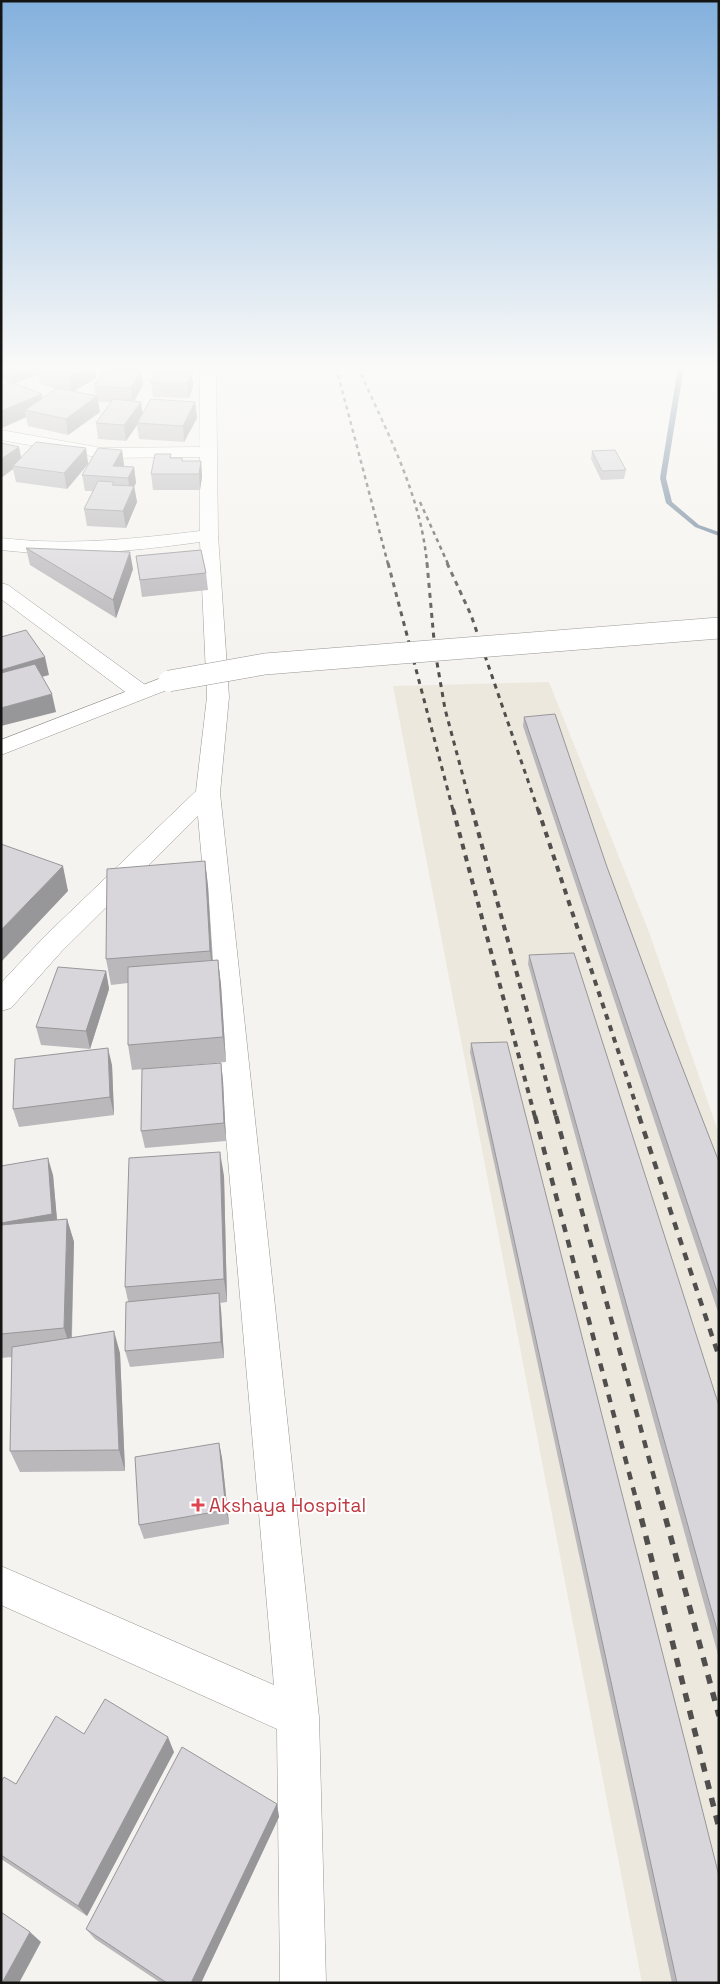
<svg xmlns="http://www.w3.org/2000/svg" width="720" height="1984" viewBox="0 0 720 1984" font-family="'Space Grotesk',sans-serif">
	<rect width="100%" height="100%" fill="#f5f3ef"/>
	<polygon fill="#ede8dd" points="549,682 649,932 719,1134 719,1983 642,1983 393,686"/>
	<g fill="none" stroke-linecap="round" stroke-linejoin="round">
		<polygon fill="#677d95" fill-rule="evenodd" points="678,367 684,367 666,478 672,502 699,525 719,532 719,536 695,527 666,503 660,478"/>
		<defs>
			<g id="minor">
				<path d="M89 367 192 371 197 373 200 376 197 379 192 381C174 380 99 380 89 367Z"/>
				<path d="M200 367H216L218 535 229 697 220 793 319 1717 326 1983H280L277 1729 1 1605V1566L274 1685 198 816 62 951 11 1008 1 1011V983L44 937 196 791 207 697 200 542C133 551 68 558 1 550V538C68 546 133 539 200 531V457L102 458 1 440V430L102 448 200 447Z"/>
				<polygon points="1,583 8,585 148,687 151,692 148,697 140,698 132,697 1,599"/>
			</g>
			<polygon id="major" points="169,675 177,676 180,681 177,686 1,755 1,740"/>
		</defs>
		<use href="#minor" stroke="#989692" stroke-width="1"/>
		<use href="#major" stroke="#989692" stroke-width="1"/>
		<use href="#minor" fill="#fff" fill-rule="evenodd"/>
		<use href="#major" fill="#fff" fill-rule="evenodd"/>
		<g stroke="#504f4d" stroke-width="2.5" stroke-dasharray="4 4" stroke-linecap="butt">
			<polyline points="336,367 388,564"/>
			<path d="M358 367C386 431 421 494 427 564"/>
			<polyline points="420,502 448,564"/>
		</g>
		<g stroke="#504f4d" stroke-width="3" stroke-dasharray="5 5" stroke-linecap="butt">
			<polyline points="388,563 453,810"/>
			<polyline points="427,563 435,651 445,709 472,810"/>
			<polyline points="447,563 471,615 538,810"/>
		</g>
		<g stroke="#504f4d" stroke-width="4" stroke-dasharray="6 6" stroke-linecap="butt">
			<polyline points="453,809 535,1117"/>
			<polyline points="472,809 556,1117"/>
			<polyline points="538,809 640,1117"/>
		</g>
		<g stroke="#504f4d" stroke-width="4.5" stroke-dasharray="8 8" stroke-linecap="butt">
			<polyline points="535,1116 637,1503"/>
			<polyline points="556,1116 661,1503"/>
			<polyline points="639,1116 719,1357"/>
		</g>
		<g stroke="#504f4d" stroke-width="5.5" stroke-dasharray="9 9" stroke-linecap="butt">
			<polyline points="637,1501 719,1828"/>
			<polyline points="661,1501 719,1716"/>
		</g>
		<defs>
			<polyline id="major-bridge" points="169,681 265,664 719,628"/>
		</defs>
		<use href="#major-bridge" stroke="#989692" stroke-width="22" stroke-linecap="butt"/>
		<use href="#major-bridge" stroke="#fff" stroke-width="21"/>
	</g>
	<g fill="#bab8bb" fill-rule="evenodd">
		<path d="M1 367H95L96 378 73 392 96 396 94 386 143 385 134 401 142 414 195 402 197 418 184 442 139 439 137 425 126 441 98 439 96 423 111 402H98L100 412 68 435 28 426 26 417 2 428H1V386L9 383 1 379ZM38 375 40 384 57 389 43 398 15 383Z"/>
		<polygon points="156,370 193,386 189,398 153,397 151,382"/>
		<polygon points="1,443 19,447 21,457 86,448 88,464 67,489 16,482 13,469 1,478"/>
		<polygon points="122,450 124,466 134,467 136,483 134,486 137,502 126,528 87,526 84,509 93,491 85,491 82,475"/>
		<polygon points="592,451 626,470 624,479 601,480 591,459"/>
		<polygon points="171,454 171,458 182,458 183,461 201,461 202,477 200,490 153,490 151,474"/>
		<polygon points="26,548 133,569 116,618 30,565"/>
		<polygon points="136,556 206,573 208,590 142,597"/>
		<polygon points="524,717 607,867 660,1010 719,1162 719,1315 523,726"/>
		<polygon points="205,861 208,886 213,960 218,960 221,985 226,1062 132,1070 128,1045 128,983 111,985 106,959"/>
		<polygon points="529,955 719,1406 719,1658 528,964"/>
		<polygon points="106,971 109,989 90,1049 41,1045 36,1027"/>
		<polygon points="471,1043 719,1983 672,1983 470,1052"/>
		<polygon points="221,1063 223,1081 226,1141 145,1148 141,1131"/>
		<polygon points="112,1065 114,1115 19,1127 13,1109"/>
		<polygon points="1,1166 53,1175 57,1220 67,1219 74,1242 72,1338 120,1353 125,1471 20,1472 10,1451 12,1357 1,1358"/>
		<polygon points="224,1176 227,1302 220,1303 221,1310 224,1358 130,1367 125,1351 128,1301 125,1287"/>
		<polygon points="219,1443 222,1458 229,1524 144,1539 139,1525"/>
		<polygon points="84,1734 174,1752 87,1916 1,1859 1,1782 16,1784"/>
		<polygon points="277,1804 279,1817 201,1983 161,1983 95,1939 86,1929"/>
	</g>
	<g fill="#979699">
		<polygon points="14,367 50,367 37,369 38,375 12,384 9,369"/>
		<polygon points="87,367 95,367 96,378 71,393 69,377"/>
		<polygon points="141,370 143,385 133,403 131,388"/>
		<polygon points="192,371 193,386 189,398 187,383"/>
		<polygon points="42,394 45,409 25,410 26,417 2,428 1,423 1,411"/>
		<polygon points="97,396 100,412 68,435 66,419"/>
		<polygon points="141,402 143,417 137,423 137,425 126,441 124,425"/>
		<polygon points="195,402 197,418 184,442 183,426"/>
		<polygon points="19,447 22,463 13,466 13,469 1,478 1,459"/>
		<polygon points="86,448 88,464 67,489 64,473"/>
		<polygon points="122,450 124,466 118,477 113,466"/>
		<polygon points="201,461 202,477 200,490 199,474"/>
		<polygon points="134,467 136,483 130,494 128,478"/>
		<polygon points="134,486 137,502 126,528 123,511"/>
		<polygon points="130,552 133,569 116,618 113,600"/>
		<polygon points="45,657 49,675 1,688 1,670"/>
		<polygon points="52,694 56,712 1,726 1,708"/>
		<polygon points="205,861 208,886 213,976 210,951"/>
		<polygon points="63,866 68,891 1,962 1,930"/>
		<polygon points="218,960 221,985 226,1062 223,1037"/>
		<polygon points="106,971 109,989 90,1049 86,1031"/>
		<polygon points="108,1048 112,1065 114,1115 110,1097"/>
		<polygon points="221,1063 223,1081 226,1141 224,1123"/>
		<polygon points="220,1152 224,1176 227,1302 224,1279"/>
		<polygon points="48,1158 53,1175 58,1231 1,1241 1,1223"/>
		<polygon points="67,1219 74,1242 71,1350 64,1328"/>
		<polygon points="219,1293 221,1310 224,1358 221,1342"/>
		<polygon points="114,1331 120,1353 125,1471 119,1450"/>
		<polygon points="219,1443 222,1458 229,1524 226,1510"/>
		<polygon points="168,1737 174,1752 87,1916 78,1906"/>
		<polygon points="277,1804 279,1817 201,1983 191,1983"/>
		<polygon points="30,1932 41,1942 19,1983 2,1983"/>
	</g>
	<g fill="#d8d6da" stroke="#979699">
		<polygon points="40,367 87,367 69,377 37,369"/>
		<polygon points="105,368 141,370 131,388 94,386"/>
		<polygon points="156,370 192,371 187,383 151,382"/>
		<polygon points="11,382 42,394 1,411 1,386"/>
		<polygon points="57,388 97,396 66,419 25,410"/>
		<polygon points="113,399 141,402 124,425 96,423"/>
		<polygon points="151,399 195,402 183,426 137,423"/>
		<polygon points="36,442 86,448 64,473 13,466"/>
		<polygon points="1,443 19,447 1,459"/>
		<polygon points="98,448 122,450 113,466 134,467 128,478 82,475"/>
		<polygon points="615,450 626,470 602,471 592,451"/>
		<polygon points="155,454 171,454 170,458 182,458 182,461 201,461 199,474 151,474"/>
		<polygon points="98,481 114,482 112,485 134,486 123,511 84,509"/>
		<polygon points="26,548 130,552 113,600"/>
		<polygon points="201,550 206,573 140,580 136,556"/>
		<polygon points="26,630 45,657 1,670 1,637"/>
		<polygon points="35,664 52,694 1,708 1,673"/>
		<polygon points="555,714 607,867 660,1010 719,1162 719,1297 524,717"/>
		<polygon points="1,844 63,866 1,930"/>
		<polygon points="205,861 210,951 106,959 107,869"/>
		<polygon points="574,953 719,1406 719,1637 529,955"/>
		<polygon points="218,960 223,1037 128,1045 128,967"/>
		<polygon points="58,967 106,971 86,1031 36,1027"/>
		<polygon points="507,1042 694,1777 719,1876 719,1983 677,1983 471,1043"/>
		<polygon points="108,1048 110,1097 13,1109 15,1059"/>
		<polygon points="221,1063 224,1123 141,1131 142,1069"/>
		<polygon points="220,1152 224,1279 125,1287 129,1158"/>
		<polygon points="48,1158 52,1214 1,1223 1,1166"/>
		<polygon points="67,1219 64,1328 1,1334 1,1225"/>
		<polygon points="219,1293 221,1342 125,1351 126,1302"/>
		<polygon points="114,1331 119,1450 10,1451 12,1347"/>
		<polygon points="219,1443 226,1510 139,1525 135,1457"/>
		<polygon points="105,1699 168,1737 78,1906 1,1855 1,1782 4,1777 16,1784 56,1716 84,1734"/>
		<polygon points="182,1747 277,1804 191,1983 167,1983 86,1929"/>
		<polygon points="1,1912 30,1932 2,1983 1,1983"/>
	</g>
	<linearGradient id="sky" x2="0" y2="1"><stop stop-color="#83b0dd"/><stop offset="0.57" stop-color="#fafaf8"/><stop offset="1" stop-color="#fafaf8" stop-opacity="0"/></linearGradient>
	<rect width="720" height="645" fill="url(#sky)"/>
	<path fill="#e0444e" stroke="#fff" stroke-width="2" d="M195.5 1497.5h5v5h5v5h-5v5h-5v-5h-5v-5h5z"/>
	<g text-anchor="middle" dominant-baseline="central" stroke-width="4" stroke-linejoin="round" paint-order="stroke">
		<g font-size="19" fill="#be3a42" stroke="#fff" text-anchor="start">
			<text x="209" y="1505">Akshaya Hospital</text>
		</g>
	</g>
	<rect width="720" height="1984" fill="none" stroke="#141412" stroke-width="5"/>
</svg>
